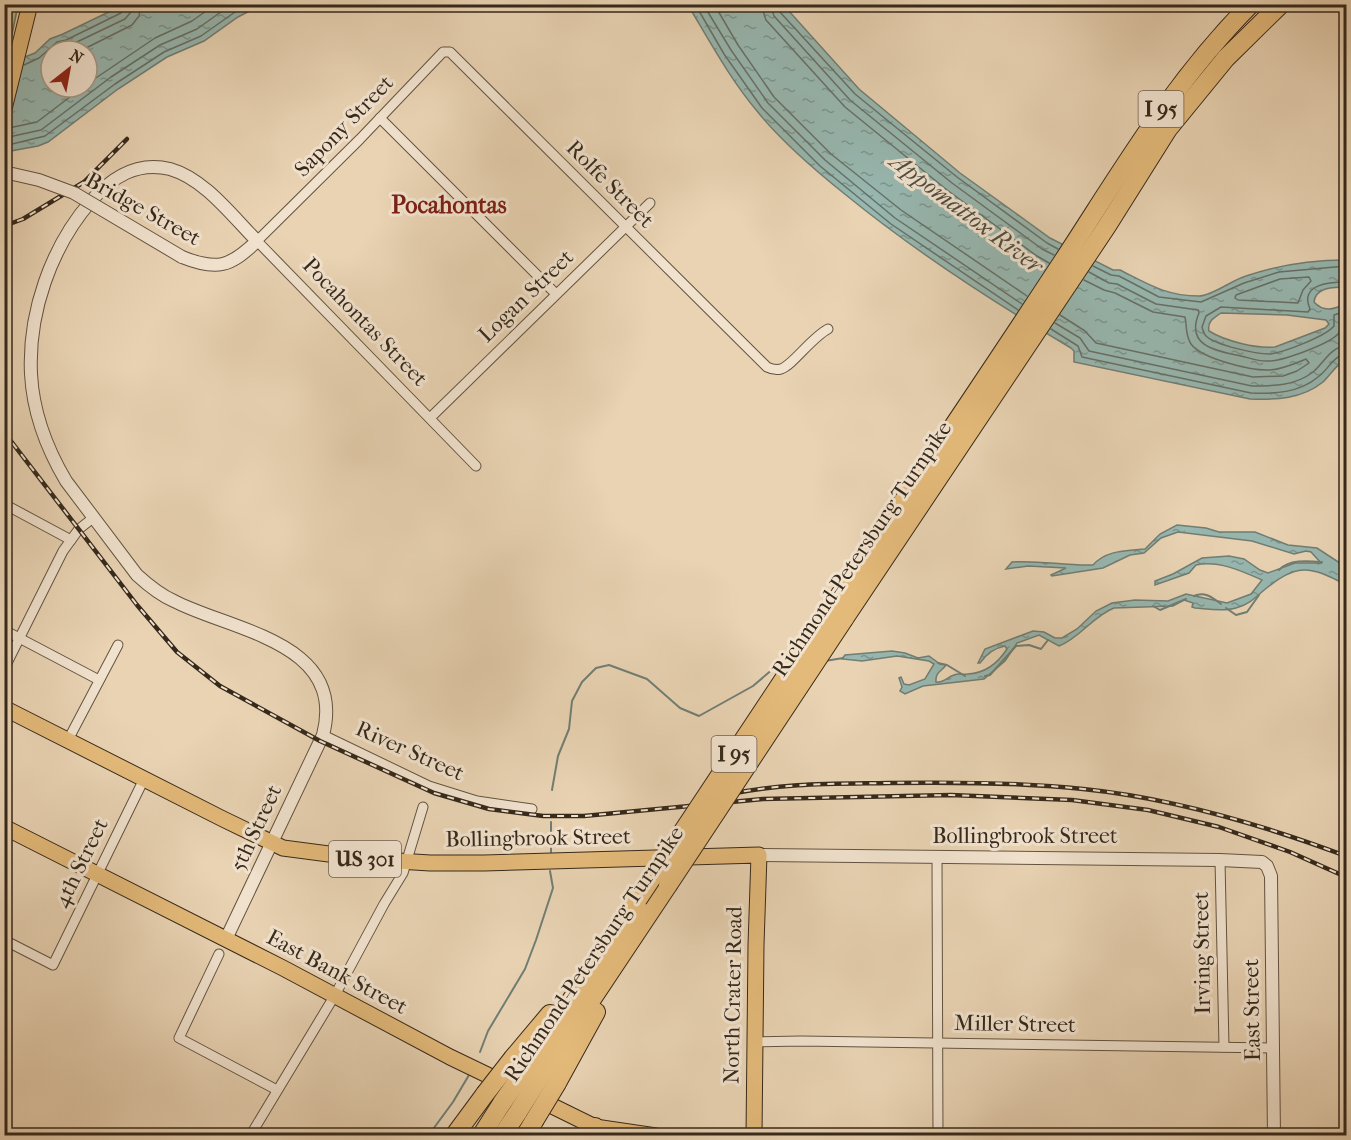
<svg xmlns="http://www.w3.org/2000/svg" width="1351" height="1140" viewBox="0 0 1351 1140" font-family="'IM FELL French Canon',serif">
	<defs>
		<pattern id="grass-tufts" width="24" height="20" patternUnits="userSpaceOnUse" patternTransform="scale(1.5)"><rect width="24" height="20" fill="#b0be91"/><path d="M3 7l-1-3M5 7V3M7 7l1-3M15 17l-1-3M17 17v-4M19 17l1-3" fill="none" stroke="#98a37c"/></pattern>
		<pattern id="water-ripples" width="26" height="14" patternUnits="userSpaceOnUse" patternTransform="scale(1.5)"><rect width="26" height="14" fill="#97b7b0"/><path d="M2 4q2-2 4 0t4 0M15 11q2-2 4 0t4 0" fill="none" stroke="#7c958e"/></pattern>
	</defs>
	<rect width="100%" height="100%" fill="#e9d3b3"/>
	<filter id="stains"><feTurbulence type="fractalNoise" baseFrequency=".00333" numOctaves="4"/><feColorMatrix values="0 0 0 0 .2 0 0 0 0 .09 0 0 0 0 .02 0 0 0 .5 -.17"/></filter>
	<radialGradient id="worn" r=".72"><stop offset=".6" stop-color="#630" stop-opacity="0"/><stop offset="1" stop-color="#630" stop-opacity=".3"/></radialGradient>
	<polygon fill="url(#grass-tufts)" stroke="#727456" stroke-width="1.5" points="4,5 18,5 6,64 5,65"/>
	<g fill="url(#water-ripples)" stroke="#707e74" stroke-width="1.5" fill-rule="evenodd">
		<path d="M123 5H261L238 17 204 41 167 57 118 89 48 142 38 146 5 152 4 65 35 53 50 39 63 34ZM51 51H87V87H51Z"/>
		<path d="M688 5H780L788 10 859 89 960 173 1050 238 1113 270H1120C1148 284 1166 296 1199 296 1212 296 1232 280 1246 276 1278 265 1312 260 1346 260V287C1334 288 1316 286 1314 302 1324 313 1334 309 1346 304V359C1337 364 1331 374 1323 382 1302 399 1276 400 1250 399L1074 362V351L1071 348C993 302 917 253 846 195 816 171 781 141 757 111 730 79 709 40 688 5ZM1221 313 1287 315 1326 320 1329 324 1325 328 1275 347C1257 349 1225 341 1209 331 1207 321 1214 318 1221 313Z"/>
		<path d="M1177 525 1206 528 1219 532H1255L1288 545 1317 548 1346 567V585C1309 565 1297 563 1263 591 1255 598 1248 605 1236 608 1223 612 1208 609 1195 608L1192 607 1193 603 1184 600 1173 606 1114 608C1093 616 1080 638 1059 646L1039 635 1017 643 1005 661 984 679 923 686 905 694 900 691 902 687 899 678 901 677 904 684 909 685 925 679 934 664 929 661 897 656 862 661 842 659 845 655 892 651 905 653 918 658 929 656 940 664 946 665C942 671 935 672 936 682 944 683 947 677 954 675 958 673 964 675 968 674 986 673 998 663 1007 649L1005 646C994 648 987 653 980 663H978L985 649 1033 631 1044 632 1055 638H1062L1077 629 1096 611 1112 603 1135 600 1168 601 1186 594 1227 603 1251 594 1262 580C1242 571 1218 560 1196 565L1189 573 1155 585V581L1173 574 1202 558 1229 556 1244 559 1260 570 1268 573 1295 563H1321L1311 552 1306 551 1294 554 1252 541 1178 532 1161 538 1144 553 1130 555 1103 568 1052 576 1051 575 1066 568 1028 566 1006 569 1012 562C1039 560 1065 566 1093 565 1106 550 1126 551 1145 549L1160 534Z"/>
	</g>
	<g fill="none" stroke-linecap="round" stroke-linejoin="round">
		<g stroke="#667066" stroke-width="1.5">
			<polyline points="695,4 724,54 762,108 820,166 891,224 1018,310"/>
			<polyline points="703,4 731,50 768,103 825,160 895,218 1022,304"/>
			<polyline points="714,4 738,45 774,97 831,154 901,210 1027,296"/>
			<polyline points="761,4 766,20 845,107 947,190 1037,256 1049,263"/>
			<polyline points="770,4 774,16 850,100 952,183 1042,249 1054,255"/>
			<polyline points="778,4 779,11 855,94 957,177 1047,243 1058,249"/>
			<polyline points="58,51 125,19 131,12 132,4"/>
			<polyline points="80,51 132,25 139,16 141,4"/>
			<polyline points="24,65 39,58 57,42 66,40 121,13 125,4"/>
			<polyline points="87,84 155,38 192,21 216,4"/>
			<polyline points="4,129 37,122 83,87"/>
			<polyline points="4,138 41,130 111,77 160,45 197,29 232,4"/>
			<polyline points="4,146 45,136 115,84 164,52 201,36 235,12 249,4"/>
			<polyline points="1093,266 1111,275 1119,276 1159,297 1201,302 1244,283 1279,272 1346,266"/>
			<path d="M1089 272 1109 283 1117 284 1156 304 1198 310 1199 313C1185 346 1216 351 1241 356 1250 358 1260 362 1269 361 1283 361 1329 344 1338 334 1341 330 1342 326 1342 321L1346 319"/>
			<polygon points="1309,277 1311,281 1303,290 1298,303 1238,300 1235,298 1236,295 1280,279"/>
			<path d="M1346 282C1330 282 1299 284 1310 309L1308 312 1221 307 1206 316 1202 327C1203 330 1203 333 1206 336 1215 345 1256 354 1269 354 1283 353 1326 336 1334 326V315L1346 311"/>
			<path d="M1060 315 1085 331 1096 343 1253 377 1283 376 1297 371 1309 363 1306 359C1294 364 1283 369 1270 370 1252 371 1202 359 1191 344 1185 335 1187 325 1185 317L1153 312 1115 293 1104 290 1084 280"/>
			<path d="M1055 323 1080 338 1089 351 1252 386C1273 386 1295 386 1313 372 1324 363 1330 347 1346 346"/>
			<path d="M1051 329 1078 346 1082 357 1251 393C1274 394 1299 393 1318 377 1328 370 1334 355 1346 354"/>
		</g>
		<g stroke="#707e74" stroke-width="2">
			<path d="M1279 570C1289 559 1309 561 1322 562"/>
			<path d="M1194 596C1205 591 1213 598 1221 604"/>
			<polyline points="1153,606 1160,610 1186,599"/>
			<polyline points="1226,608 1236,615 1247,612 1259,595"/>
			<polyline points="825,661 843,658"/>
			<polyline points="938,663 947,665 965,676"/>
			<polyline points="985,676 990,675 1016,646 1029,645 1041,649 1048,640"/>
			<polyline points="552,790 558,756 569,729 572,701 582,682 596,668 609,665 647,679 680,708 699,716 753,686 774,668 784,667"/>
			<polyline points="551,852 551,822"/>
			<polyline points="480,1052 488,1031 525,969 536,940 553,888 550,871"/>
			<polyline points="428,1136 453,1102 469,1075"/>
		</g>
		<defs>
			<g id="minor">
				<polyline points="380,118 556,294"/>
				<polyline points="430,418 650,203"/>
				<path d="M476 466 257 241 360 139 443 52H450L767 367C771 369 776 370 781 369 793 365 811 338 828 329"/>
				<polyline points="4,504 71,540"/>
				<polyline points="4,630 99,680"/>
				<polyline points="4,669 63,551 79,529 93,518"/>
				<polyline points="323,735 429,786 477,801 532,809"/>
				<polyline points="68,740 118,645"/>
				<polyline points="937,858 938,1136"/>
				<polyline points="1220,860 1224,1047"/>
				<polyline points="4,940 53,965 144,779"/>
				<polyline points="219,954 179,1038 277,1090"/>
				<polyline points="755,1042 801,1041 1274,1048"/>
				<polyline points="250,1136 335,995 384,904 403,873 423,807"/>
			</g>
			<g id="tertiary">
				<path d="M182 257C217 271 230 267 257 241 232 216 205 179 170 169 137 161 112 177 91 201 51 247 28 313 31 374 33 412 47 449 66 481L137 575C148 585 160 595 174 601 232 631 347 642 323 735L226 939"/>
				<polyline points="759,855 1220,860 1262,862 1267,866 1271,876 1274,1136"/>
			</g>
			<g id="primary">
				<polyline points="4,109 30,4"/>
				<polyline points="4,708 223,819 283,848 367,859 430,863 484,863 759,855 756,945 754,1136"/>
				<polyline points="4,827 283,968 450,1057 506,1084"/>
				<polyline points="536,1098 595,1127 656,1136"/>
			</g>
			<g id="motorway">
				<path d="M831 608C908 494 985 380 1061 264 1120 174 1173 82 1251 4"/>
				<polyline points="844,619 1107,226 1168,129 1226,58 1281,4"/>
				<polyline points="513,1058 550,1014"/>
				<polyline points="527,1067 638,899"/>
				<polyline points="542,1074 668,885"/>
				<polyline points="557,1083 596,1012"/>
				<polyline points="454,1136 485,1094"/>
				<polyline points="481,1136 502,1103"/>
				<polyline points="502,1136 518,1112"/>
				<polyline points="525,1136 534,1121"/>
				<polyline points="584,1136 595,1127"/>
			</g>
		</defs>
		<use href="#minor" stroke="#625441" stroke-width="11"/>
		<use href="#tertiary" stroke="#625441" stroke-width="14"/>
		<use href="#primary" stroke="#35291b" stroke-width="17"/>
		<use href="#motorway" stroke="#35291b" stroke-width="20"/>
		<use href="#minor" stroke="#f1e2ce" stroke-width="9"/>
		<use href="#tertiary" stroke="#f1e2ce" stroke-width="12"/>
		<use href="#primary" stroke="#e4ba7a" stroke-width="15"/>
		<use href="#motorway" stroke="#e4ba7a" stroke-width="18"/>
		<defs>
			<g id="rail">
				<polyline points="4,226 23,219 84,182 127,139"/>
				<polyline points="4,432 137,605 177,652 220,686 320,741 434,793 489,809 543,816 584,816 763,799 951,795 1072,800 1148,810 1219,827 1290,852 1346,877"/>
				<path d="M730 794C782 783 835 784 888 783 952 782 1018 782 1083 789 1172 798 1263 825 1346 856"/>
			</g>
		</defs>
		<use href="#rail" stroke="#35291b" stroke-width="4.5"/>
		<use href="#rail" stroke="#f1e2ce" stroke-width="2" stroke-dasharray="7" stroke-linecap="butt"/>
		<defs>
			<polyline id="tertiary-bridge" points="4,172 39,180 74,193 182,257"/>
			<g id="motorway-bridge">
				<polyline points="668,885 844,619"/>
				<polyline points="638,899 831,608"/>
				<polyline points="485,1094 513,1058"/>
				<polyline points="502,1103 527,1067"/>
				<polyline points="518,1112 542,1074"/>
				<polyline points="534,1121 557,1083"/>
			</g>
		</defs>
		<use href="#tertiary-bridge" stroke="#625441" stroke-width="14" stroke-linecap="butt"/>
		<use href="#motorway-bridge" stroke="#35291b" stroke-width="20" stroke-linecap="butt"/>
		<use href="#tertiary-bridge" stroke="#f1e2ce" stroke-width="12"/>
		<use href="#motorway-bridge" stroke="#e4ba7a" stroke-width="18"/>
	</g>
	<g text-anchor="middle" dominant-baseline="central" stroke-width="6" stroke-linejoin="round" paint-order="stroke">
		<g fill="#f1e2ce" stroke="#6d6051" stroke-width="1.5">
			<rect x="1138.5" y="91" width="45" height="36" rx="4.5"/>
			<rect x="711.5" y="736" width="45" height="36" rx="4.5"/>
			<rect x="329" y="841" width="72" height="36" rx="4.5"/>
		</g>
		<g font-size="21" font-weight="bold" fill="#35291b">
			<text x="1161" y="109">I 95</text>
			<text x="734" y="754">I 95</text>
			<text x="365" y="859">US 301</text>
		</g>
		<g font-size="22" fill="#35291b" stroke="#f1e2ce">
			<text transform="translate(344 126) rotate(-46)">Sapony Street</text>
			<text transform="translate(610 184) rotate(45)">Rolfe Street</text>
			<text transform="translate(143 209) rotate(29)">Bridge Street</text>
			<text transform="translate(526 296) rotate(-44)">Logan Street</text>
			<text transform="translate(365 322) rotate(46)">Pocahontas Street</text>
			<text transform="translate(862 549) rotate(-56)">Richmond-Petersburg Turnpike</text>
			<text transform="translate(410 751) rotate(24)">River Street</text>
			<text transform="translate(256 828) rotate(-65)">5th Street</text>
			<text x="1025" y="836">Bollingbrook Street</text>
			<text transform="translate(538 838) rotate(-1)">Bollingbrook Street</text>
			<text transform="translate(81 863) rotate(-64)">4th Street</text>
			<text transform="translate(1202 953) rotate(-91)">Irving Street</text>
			<text transform="translate(594 954) rotate(-56)">Richmond-Petersburg Turnpike</text>
			<text transform="translate(337 972) rotate(28)">East Bank Street</text>
			<text transform="translate(733 995) rotate(-89)">North Crater Road</text>
			<text transform="translate(1252 1010) rotate(-91)">East Street</text>
			<text transform="translate(1015 1024) rotate(1)">Miller Street</text>
		</g>
		<g font-size="24" font-weight="bold" fill="#7a1f14" stroke="#f1e2ce">
			<text x="449" y="205">Pocahontas</text>
		</g>
		<g font-size="24" font-style="italic" fill="#4e4c40" stroke="#f1e2ce">
			<text transform="translate(967 213) rotate(37)">Appomattox River</text>
		</g>
	</g>
	<rect width="1351" height="1140" fill="none" stroke="#e9d3b3" stroke-width="24"/>
	<rect x="6" y="6" width="1339" height="1128" fill="none" stroke="#35291b" stroke-width="3"/>
	<rect x="12" y="12" width="1327" height="1116" fill="none" stroke="#35291b" stroke-width="1.5"/>
	<g transform="translate(69 69) rotate(31)"><circle r="28" fill="#f1e2ce" stroke="#a69886" stroke-width="1.5"/>
	<path d="M0-4.5L10 22L0 15L-10 22Z" fill="#8f2418"/>
	<text y="-9" font-size="16" font-weight="bold" text-anchor="middle" fill="#35291b">N</text>
	</g>
	<rect width="100%" height="100%" filter="url(#stains)"/>
	<rect width="100%" height="100%" fill="url(#worn)"/>
</svg>
